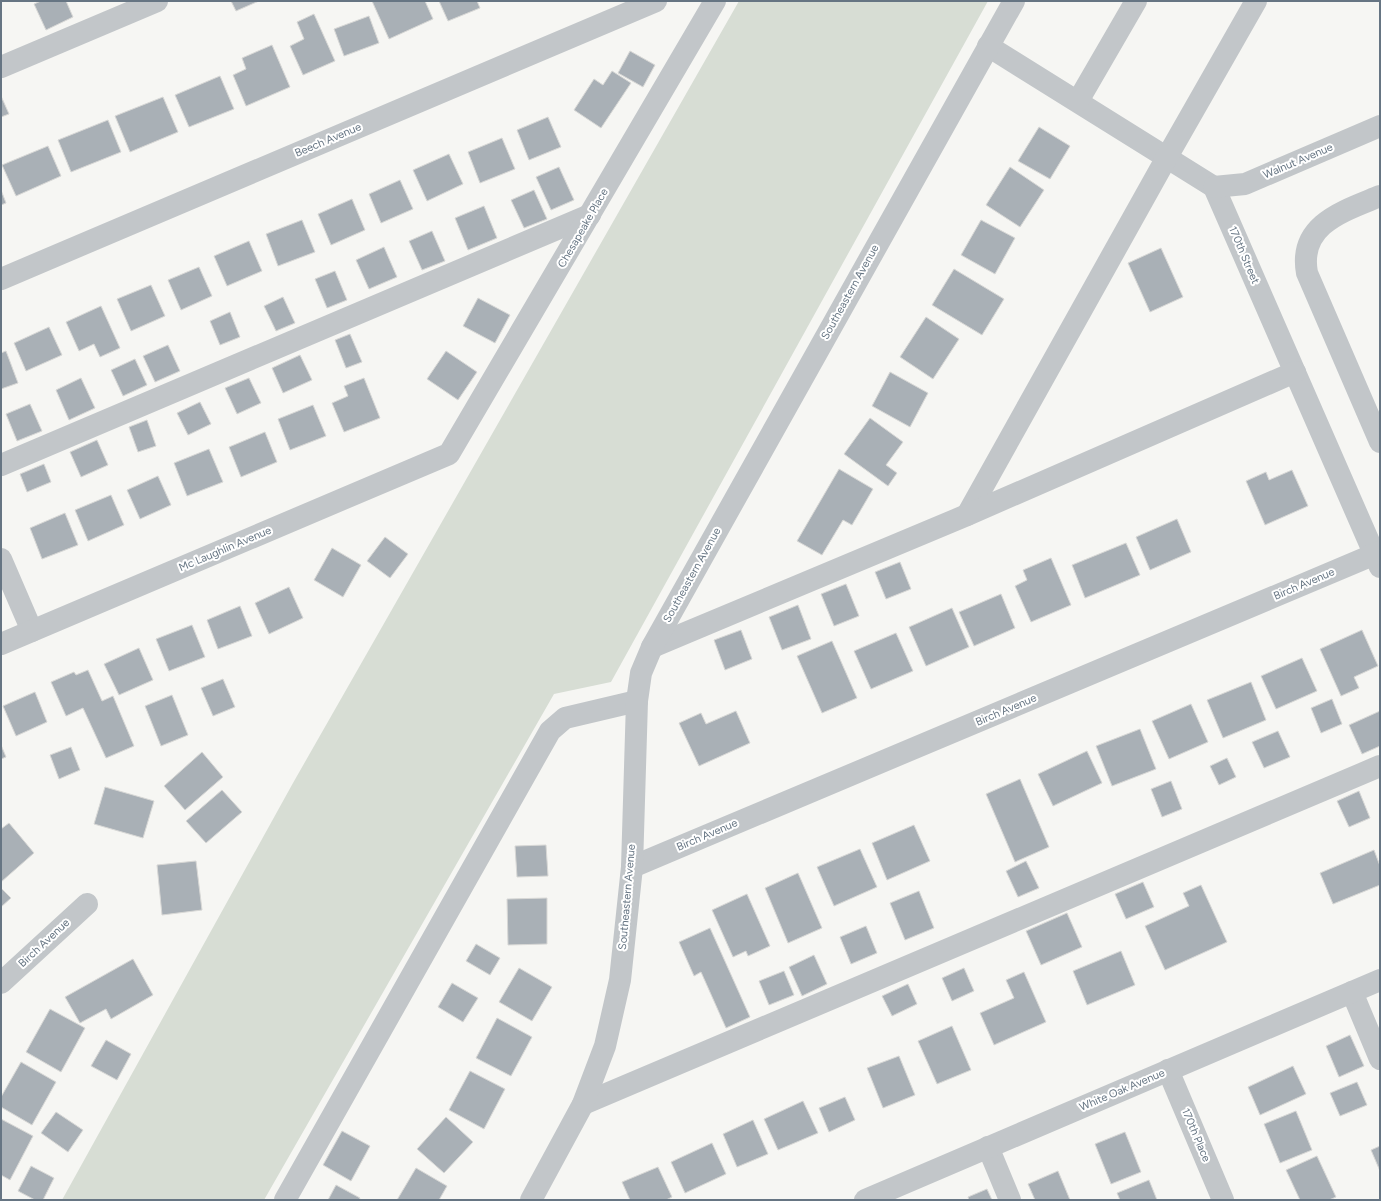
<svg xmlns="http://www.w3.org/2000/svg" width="1381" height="1201" viewBox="0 0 1381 1201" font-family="Figtree,sans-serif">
	<rect width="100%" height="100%" fill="#f6f6f3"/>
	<polygon fill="#d7ddd4" points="739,1 988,1 611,682 554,694 264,1200 62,1200 293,783"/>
	<g fill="#a9b0b6" stroke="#d8d8d6">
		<polygon points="41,1 66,1 73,17 46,30 34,4"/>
		<polygon points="231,1 259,1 236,11"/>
		<polygon points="372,1 425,1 433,19 389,39"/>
		<polygon points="439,1 477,1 480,8 448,21"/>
		<polygon points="314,14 335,61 303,75 290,46 304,39 297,22"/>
		<polygon points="369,16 379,43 344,56 334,29"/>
		<polygon points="272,45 290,87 246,106 233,75 246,69 242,58"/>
		<polygon points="630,51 655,65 643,87 618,73"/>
		<polygon points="612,71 631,83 601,128 574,110 594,79 603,85"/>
		<polygon points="220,76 234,109 189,127 175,95"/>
		<polygon points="1,96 9,114 1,117"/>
		<polygon points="163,97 178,132 130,152 115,116"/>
		<polygon points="548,117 561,147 529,160 517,130"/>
		<polygon points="108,120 121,152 71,172 58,140"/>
		<polygon points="1039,127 1070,146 1050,179 1018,161"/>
		<polygon points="502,138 515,169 480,183 468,152"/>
		<polygon points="48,146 61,176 16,196 2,165"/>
		<polygon points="449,154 463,184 427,201 413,170"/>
		<polygon points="559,167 574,200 551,210 536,177"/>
		<polygon points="1010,167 1044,190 1020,227 986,205"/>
		<polygon points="400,180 413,209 381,223 369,194"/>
		<polygon points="1,190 6,203 1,205"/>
		<polygon points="534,190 547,219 524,228 511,200"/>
		<polygon points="352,199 365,230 331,245 318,214"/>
		<polygon points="484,206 497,238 468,250 455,218"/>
		<polygon points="302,220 315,252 278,266 266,234"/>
		<polygon points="981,220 1015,238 995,274 961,255"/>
		<polygon points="432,231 445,261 422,270 409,241"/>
		<polygon points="249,241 262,271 227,286 214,256"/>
		<polygon points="384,247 397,277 369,289 356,260"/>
		<polygon points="1161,248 1183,297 1150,312 1128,263"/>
		<polygon points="199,267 212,296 181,310 168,280"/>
		<polygon points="954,269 1004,299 982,335 932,305"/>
		<polygon points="335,271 347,300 327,308 315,279"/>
		<polygon points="151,285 165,316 131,331 117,299"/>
		<polygon points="283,297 295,323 276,331 264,306"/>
		<polygon points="478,298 510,315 495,343 463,326"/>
		<polygon points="101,306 120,348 100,357 94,344 79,351 66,322"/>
		<polygon points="230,312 240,337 220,345 210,321"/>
		<polygon points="926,317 959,339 933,379 900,357"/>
		<polygon points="49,327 62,355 26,371 14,343"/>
		<polygon points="350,334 362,362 346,368 335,340"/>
		<polygon points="168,345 180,371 155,382 143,356"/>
		<polygon points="6,351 18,383 1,389 1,353"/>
		<polygon points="446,351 477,372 458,400 427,379"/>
		<polygon points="300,355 312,380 283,393 272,368"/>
		<polygon points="135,359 147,385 123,396 111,370"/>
		<polygon points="890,372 928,393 910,427 872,406"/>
		<polygon points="81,378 95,408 69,420 56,390"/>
		<polygon points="249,378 261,403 237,414 225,388"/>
		<polygon points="364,378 380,418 344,432 332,403 348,396 344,386"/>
		<polygon points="200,402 211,424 188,435 177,413"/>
		<polygon points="30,404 42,431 17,441 6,414"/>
		<polygon points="313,405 326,436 290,450 278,419"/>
		<polygon points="870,418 903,442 886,465 897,473 888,486 844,454"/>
		<polygon points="147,420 156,446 138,452 129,427"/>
		<polygon points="265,432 277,462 241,477 229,447"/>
		<polygon points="97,440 108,465 81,477 70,452"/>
		<polygon points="209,449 223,482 187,496 174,463"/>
		<polygon points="44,464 51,482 27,492 20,474"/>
		<polygon points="839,469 873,489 852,525 843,520 822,555 797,541"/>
		<polygon points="1292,470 1308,506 1265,525 1246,481 1266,472 1269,480"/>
		<polygon points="158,476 171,505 140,519 127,490"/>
		<polygon points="111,495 124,525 88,541 75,510"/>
		<polygon points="65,513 78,545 42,559 30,528"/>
		<polygon points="1177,519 1191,552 1150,570 1136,537"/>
		<polygon points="385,537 408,554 390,578 367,561"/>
		<polygon points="1126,543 1140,575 1085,598 1072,565"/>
		<polygon points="332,548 361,565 343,597 314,580"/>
		<polygon points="1051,558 1071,605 1031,622 1015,586 1027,580 1023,570"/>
		<polygon points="900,562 911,589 886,599 875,572"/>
		<polygon points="846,584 859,616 834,626 821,594"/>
		<polygon points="289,587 303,618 269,634 255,603"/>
		<polygon points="1001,594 1015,628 974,646 959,612"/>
		<polygon points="798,605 811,639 782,650 769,617"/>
		<polygon points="240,606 252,636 218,649 207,620"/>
		<polygon points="952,608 969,647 926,666 909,627"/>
		<polygon points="192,625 205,657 169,671 156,639"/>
		<polygon points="741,630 752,659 725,670 714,640"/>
		<polygon points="1362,630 1378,666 1354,677 1359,688 1341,696 1320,649"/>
		<polygon points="896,633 913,671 871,689 854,651"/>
		<polygon points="832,641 857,698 822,713 797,656"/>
		<polygon points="139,648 153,680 119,695 104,664"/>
		<polygon points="1302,658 1317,691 1276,709 1261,676"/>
		<polygon points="88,670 102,701 113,696 134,746 106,758 83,708 66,716 51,682 74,672 76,675"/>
		<polygon points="223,679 235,707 213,716 201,688"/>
		<polygon points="1251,682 1266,720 1223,738 1207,700"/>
		<polygon points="35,692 47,722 16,736 3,706"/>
		<polygon points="172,695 188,735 161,746 145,706"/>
		<polygon points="1332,699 1342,724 1321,733 1311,708"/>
		<polygon points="1191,704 1208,742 1169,759 1152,721"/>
		<polygon points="736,711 750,743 699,766 679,723 701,713 706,724"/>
		<polygon points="1380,711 1380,746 1362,754 1349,725"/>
		<polygon points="1140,729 1156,769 1112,786 1096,746"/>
		<polygon points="1278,731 1290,757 1264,768 1252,742"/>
		<polygon points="1,745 6,757 1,759"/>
		<polygon points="71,747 80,770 59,779 50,755"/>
		<polygon points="1087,751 1102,783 1053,806 1038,774"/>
		<polygon points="202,752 223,777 185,810 164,786"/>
		<polygon points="1227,758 1236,777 1219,785 1210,766"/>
		<polygon points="1020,779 1049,847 1015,862 986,794"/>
		<polygon points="1171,781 1182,809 1162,817 1151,789"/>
		<polygon points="105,787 154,801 143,838 94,824"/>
		<polygon points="222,790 242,812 206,843 186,821"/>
		<polygon points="1359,791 1370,818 1349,827 1337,801"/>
		<polygon points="9,823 34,853 1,882 1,829"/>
		<polygon points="914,825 930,861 887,880 872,843"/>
		<polygon points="546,845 548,876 517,877 515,846"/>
		<polygon points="860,849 877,887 834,906 817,867"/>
		<polygon points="1374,850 1380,866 1380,885 1333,904 1320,873"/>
		<polygon points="196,861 202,910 162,915 157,865"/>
		<polygon points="1026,861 1039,888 1018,897 1006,871"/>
		<polygon points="798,873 822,928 788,943 765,888"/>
		<polygon points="1143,882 1154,907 1126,919 1115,894"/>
		<polygon points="1201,885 1227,942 1165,970 1145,926 1189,906 1183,893"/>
		<polygon points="1,888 11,898 1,907"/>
		<polygon points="919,891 934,928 905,940 890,903"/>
		<polygon points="747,894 770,946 748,956 746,951 733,957 712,910"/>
		<polygon points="547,898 547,944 508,945 507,899"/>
		<polygon points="1067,913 1082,947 1041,965 1026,931"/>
		<polygon points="866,926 877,953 851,964 840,937"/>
		<polygon points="710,928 750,1017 726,1028 701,972 694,976 679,942"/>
		<polygon points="476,944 500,958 490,975 466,961"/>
		<polygon points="1121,951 1135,985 1087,1005 1073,971"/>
		<polygon points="814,955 827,984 802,996 789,967"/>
		<polygon points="133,959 153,995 111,1019 106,1009 80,1023 65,997"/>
		<polygon points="519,968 552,987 532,1021 499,1002"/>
		<polygon points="964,968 974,991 952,1001 942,978"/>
		<polygon points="784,971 794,995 769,1005 759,981"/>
		<polygon points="1024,972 1046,1022 994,1045 980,1013 1014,998 1006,980"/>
		<polygon points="452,983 478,998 463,1022 438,1007"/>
		<polygon points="908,984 917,1004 892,1016 882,996"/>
		<polygon points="50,1009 85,1028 61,1072 26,1052"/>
		<polygon points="497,1018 532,1037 511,1076 476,1058"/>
		<polygon points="952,1026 971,1070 937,1084 918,1041"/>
		<polygon points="1350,1035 1364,1066 1339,1077 1326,1046"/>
		<polygon points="106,1040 131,1054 117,1080 91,1066"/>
		<polygon points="899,1056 915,1095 883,1108 867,1068"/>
		<polygon points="21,1062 56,1082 32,1125 1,1107 1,1097"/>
		<polygon points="1293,1066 1306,1094 1260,1115 1248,1087"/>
		<polygon points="470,1071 505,1089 484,1129 449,1110"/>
		<polygon points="1357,1082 1367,1105 1340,1116 1330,1093"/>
		<polygon points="845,1097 855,1120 829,1132 819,1108"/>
		<polygon points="803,1101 818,1133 778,1150 764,1119"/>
		<polygon points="1296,1111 1312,1150 1280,1163 1264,1124"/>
		<polygon points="56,1112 83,1130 68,1152 41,1133"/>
		<polygon points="446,1117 473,1142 444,1173 417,1149"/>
		<polygon points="1,1119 33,1136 10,1180 1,1175"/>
		<polygon points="753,1120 768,1154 737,1167 723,1134"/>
		<polygon points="342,1131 370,1146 351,1181 323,1165"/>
		<polygon points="1125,1132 1141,1172 1111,1184 1095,1144"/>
		<polygon points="712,1143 726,1174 685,1193 671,1162"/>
		<polygon points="1380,1146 1380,1171 1371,1150"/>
		<polygon points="1317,1156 1336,1197 1329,1200 1300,1200 1286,1170"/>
		<polygon points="31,1166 54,1178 43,1200 35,1200 18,1191"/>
		<polygon points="658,1167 672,1197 666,1200 630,1200 622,1182"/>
		<polygon points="416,1168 447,1186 439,1200 397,1200"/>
		<polygon points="1058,1171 1070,1200 1035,1200 1028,1184"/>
		<polygon points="1149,1180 1157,1200 1120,1200 1117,1193"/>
		<polygon points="336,1185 360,1198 359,1200 328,1200"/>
		<polygon points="987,1189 992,1200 969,1200 968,1197"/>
	</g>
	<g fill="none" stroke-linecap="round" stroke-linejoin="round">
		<g stroke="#c2c6c9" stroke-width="22">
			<polyline points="988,46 1214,187 1380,567"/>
			<polyline points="1,67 157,1"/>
			<polyline points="1078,101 1136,1"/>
			<polyline points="1214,187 1245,184 1380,126"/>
			<path d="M1380 196C1344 211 1298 224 1307 273L1380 442"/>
			<polyline points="1,279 656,1"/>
			<polyline points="1,465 590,215"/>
			<polyline points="967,515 1167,157 1256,1"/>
			<polyline points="1,559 32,631"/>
			<polyline points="1,644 449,454 715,1"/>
			<polyline points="652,647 967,515 1295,372"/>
			<polyline points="632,867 1380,552"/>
			<polyline points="1,983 87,904"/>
			<polyline points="1352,992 1380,1059"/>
			<polyline points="1168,1070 1223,1200"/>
			<polyline points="583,1104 1380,766"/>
			<polyline points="988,1147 1010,1200"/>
			<polyline points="285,1200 550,731 565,718 637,701"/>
			<polyline points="531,1200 583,1104 605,1046 620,980 632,867 637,701 641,673 652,647 1014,1"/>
			<polyline points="865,1200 1380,980"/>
		</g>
	</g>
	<g text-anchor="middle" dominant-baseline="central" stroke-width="4" stroke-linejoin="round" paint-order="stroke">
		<g font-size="11" fill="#667583" stroke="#fff">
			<text transform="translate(328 140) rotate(-23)">Beech Avenue</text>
			<text transform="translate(1298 161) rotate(-23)">Walnut Avenue</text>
			<text transform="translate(583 228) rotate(-60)">Chesapeake Place</text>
			<text transform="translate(1244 255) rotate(67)">170th Street</text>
			<text transform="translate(850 292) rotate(-61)">Southeastern Avenue</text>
			<text transform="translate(225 549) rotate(-23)">Mc Laughlin Avenue</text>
			<text transform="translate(692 575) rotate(-61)">Southeastern Avenue</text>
			<text transform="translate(1304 584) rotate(-23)">Birch Avenue</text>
			<text transform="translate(1006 710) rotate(-23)">Birch Avenue</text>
			<text transform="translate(707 835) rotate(-23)">Birch Avenue</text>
			<text transform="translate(627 897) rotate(-85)">Southeastern Avenue</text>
			<text transform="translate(44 943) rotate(-43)">Birch Avenue</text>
			<text transform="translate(1122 1090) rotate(-23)">White Oak Avenue</text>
			<text transform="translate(1196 1135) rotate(67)">170th Place</text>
		</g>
	</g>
	<rect width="1381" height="1201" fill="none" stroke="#667583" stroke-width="4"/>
</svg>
